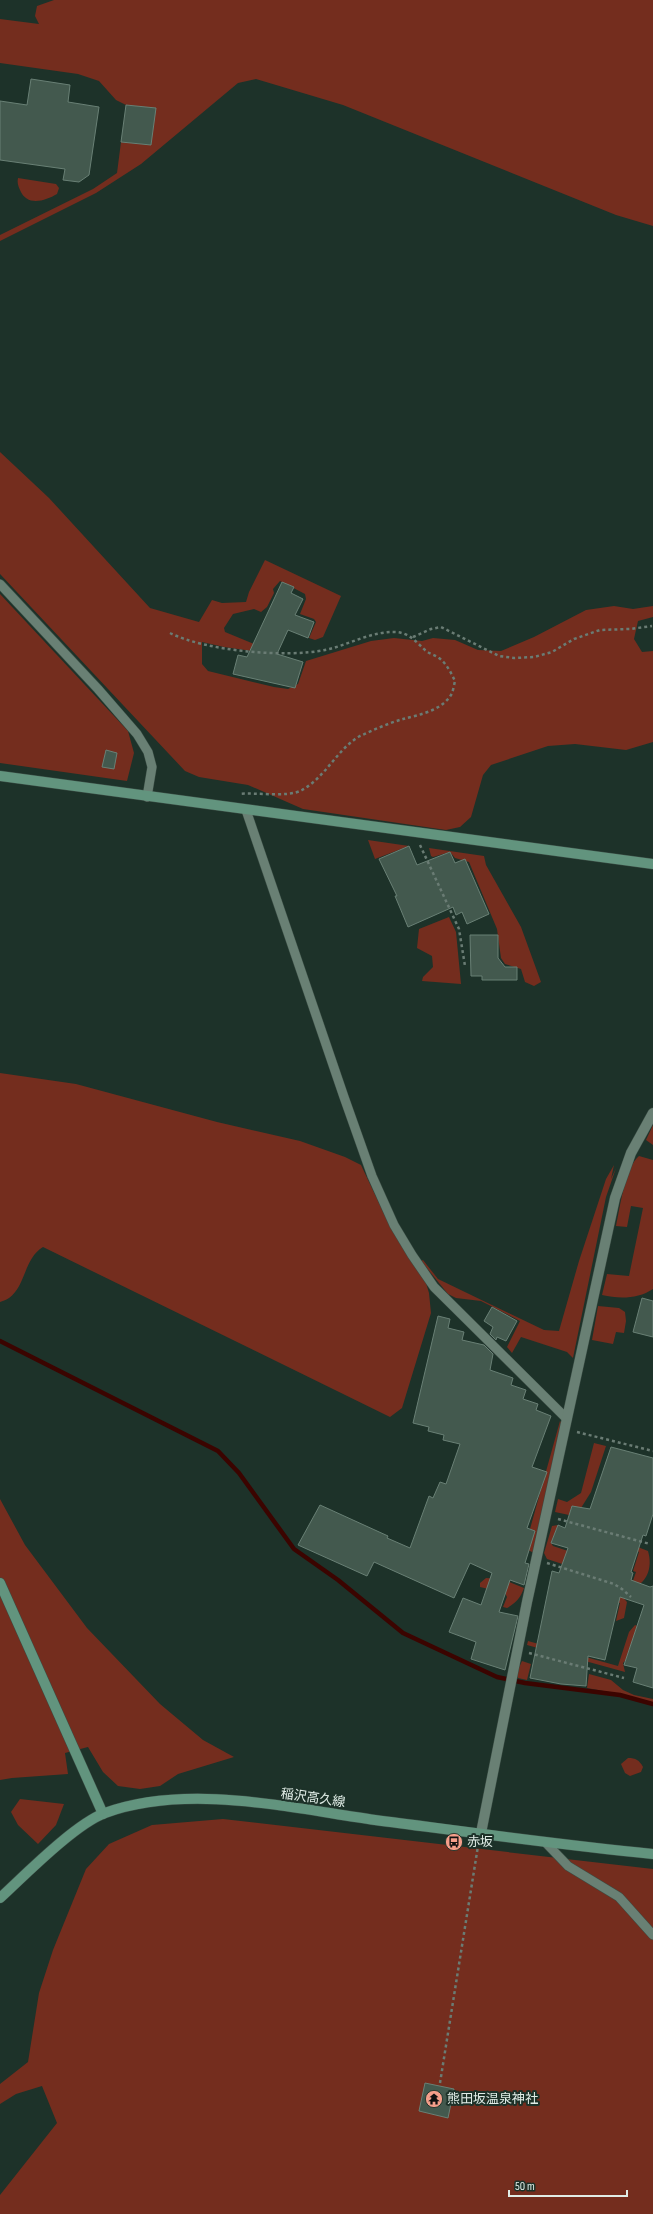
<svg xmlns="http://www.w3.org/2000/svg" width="653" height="2214" viewBox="0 0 653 2214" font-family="'Sofia Sans Condensed','Noto Sans JP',sans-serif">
	<rect width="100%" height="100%" fill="#1d3229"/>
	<g fill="#742d1e">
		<polygon points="54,0 653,0 653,226 616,215 343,105 256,79 238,83 141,164 96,193 0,241 0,235 93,189 117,173 121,142 151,145 155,108 126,105 116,100 99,81 78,74 0,63 0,19 39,24 35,16 37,6"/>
		<path d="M18 178 56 184 59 188 57 194C45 201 27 207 20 190 18 186 17 182 18 178Z"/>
		<polygon points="0,452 49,498 150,608 199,622 212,600 222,603 246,602 249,592 265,560 341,596 323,637 315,640 309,638 316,622 314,619 300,614 306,599 305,594 280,581 273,589 274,593 267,607 261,612 254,609 233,614 224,628 225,632 254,644 252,651 224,647 202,642 202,664 208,671 274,687 288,689 298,684 306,661 371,641 394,638 422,641 433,638 455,640 478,650 501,651 534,637 586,610 614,606 633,609 653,606 653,617 638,621 634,639 642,652 653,651 653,742 626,750 575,744 548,746 491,765 483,775 471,817 460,827 446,830 303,809 248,785 199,777 185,771 0,574"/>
		<polygon points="0,594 128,731 134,753 127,781 0,763"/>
		<polygon points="368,840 409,846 375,859"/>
		<polygon points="429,848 484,856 486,865 521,927 541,982 534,986 525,982 521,969 505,964 501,958 497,929 469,862 455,858 450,852 433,857 431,856"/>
		<polygon points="449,917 456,932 461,984 422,981 423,977 433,967 432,956 417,948 419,929"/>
		<path d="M0 1073 76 1084 217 1122 300 1141 345 1157 361 1165 390 1226 426 1283 429 1293 431 1313 402 1408 390 1417 43 1247C21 1260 27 1295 0 1302Z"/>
		<polygon points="653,1125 653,1145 646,1140"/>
		<path d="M639 1156 653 1160V1289C638 1299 619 1299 602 1295L607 1274 629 1276 643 1208 631 1206 627 1227 616 1226C620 1208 625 1167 639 1156Z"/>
		<polygon points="614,1165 611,1179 616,1168 606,1197 573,1358 567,1352 521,1337 512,1353 507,1347 520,1321 481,1301 456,1298 448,1294 421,1261 423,1260 438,1279 544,1330 559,1331 579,1261 606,1179"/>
		<polygon points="598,1306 619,1308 625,1312 626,1321 624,1333 616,1332 613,1344 592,1340"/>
		<polygon points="560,1421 562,1424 534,1553 528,1550 535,1531 530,1529"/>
		<polygon points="594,1443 606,1446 591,1492 581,1508 572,1506 569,1515 555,1512 558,1499 567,1502 581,1493"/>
		<polygon points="0,1499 25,1545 87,1628 160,1704 203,1740 234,1757 178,1774 160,1786 140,1789 118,1786 103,1772 88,1747 65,1753 68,1774 12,1778 0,1780"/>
		<polygon points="558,1525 551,1543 553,1546 595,1560 590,1573 547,1559 544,1553 552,1526"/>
		<path d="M630 1544 648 1551C653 1568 647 1584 630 1589L636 1572 633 1571 639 1552 629 1548Z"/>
		<path d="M486 1578 502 1579 524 1588C521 1597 516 1603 507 1608L503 1607 507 1597 505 1593 480 1587V1583Z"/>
		<polygon points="618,1592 627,1602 624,1618 616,1621 620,1603 581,1595"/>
		<polygon points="635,1625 653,1632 623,1663 625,1672 527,1645 528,1641 618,1666 629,1632"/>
		<polygon points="522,1661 531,1664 527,1680 518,1678 516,1674"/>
		<polygon points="589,1674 611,1680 623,1690 634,1695 653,1699 653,1703 620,1694 587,1688"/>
		<path d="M628 1758C636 1758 639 1760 643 1767L641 1772 630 1776 625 1773 621 1764Z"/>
		<polygon points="20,1799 64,1804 56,1825 38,1844 18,1825 11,1812"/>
		<polygon points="223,1819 653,1869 653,2214 0,2214 0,2195 57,2123 42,2086 16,2094 0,2104 0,2084 28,2062 39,1993 53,1950 86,1869 109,1844 152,1825"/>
	</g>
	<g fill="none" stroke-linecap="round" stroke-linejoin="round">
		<polyline stroke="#3b0400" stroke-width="4.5" points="0,1341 218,1451 239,1473 294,1549 338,1580 403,1633 497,1677 525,1683 620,1695 653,1704"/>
	</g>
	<g fill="#43594e" stroke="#698075">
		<polygon points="31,79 70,85 68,102 99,107 89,175 79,182 63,180 65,169 0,160 0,101 27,105"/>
		<polygon points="126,105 156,108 151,145 121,142"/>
		<polygon points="282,582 294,587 291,593 303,599 295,615 314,622 308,638 288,630 277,654 303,662 295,688 233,674 238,655 247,657"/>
		<polygon points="106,750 117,753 114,769 102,767"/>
		<polygon points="409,846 417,865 450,852 455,863 465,859 489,914 467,924 462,912 456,915 453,907 408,927 395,896 397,896 379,859"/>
		<polygon points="470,935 498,935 498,958 505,967 517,967 517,980 482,980 482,976 471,976"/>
		<polygon points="642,1298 653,1301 653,1337 633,1332"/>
		<polygon points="492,1307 517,1321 506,1341 497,1337 496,1340 490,1334 493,1327 484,1321"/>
		<polygon points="438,1316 450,1319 448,1328 464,1332 462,1340 484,1345 493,1354 490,1370 513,1378 511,1385 526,1390 523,1399 538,1404 536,1410 551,1416 532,1467 547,1472 527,1528 535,1531 525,1563 529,1564 524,1585 510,1580 499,1612 518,1616 505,1670 471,1659 476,1642 449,1632 463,1598 481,1605 492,1573 470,1563 454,1598 374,1562 367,1576 298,1545 320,1505 388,1536 387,1538 410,1548 429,1496 433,1498 440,1482 446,1484 460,1444 443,1440 444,1435 428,1431 429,1427 413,1423"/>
		<polygon points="611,1447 653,1458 653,1514 646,1536 643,1535 631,1572 633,1573 631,1580 650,1587 653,1586 653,1688 633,1682 637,1668 624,1665 644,1605 620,1597 605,1660 588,1656 586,1686 561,1684 530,1678 552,1571 559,1573 568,1548 551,1543 558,1525 565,1528 572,1506 590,1509"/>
		<polygon points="425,2083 454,2089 448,2118 419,2111"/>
	</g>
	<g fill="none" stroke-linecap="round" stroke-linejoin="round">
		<defs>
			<g id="lane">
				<polyline points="0,584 98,689 137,734 148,752 152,767 147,797"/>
				<polyline points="246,810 344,1097 372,1176 394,1225 412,1255 434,1287 567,1419"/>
				<polyline points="546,1843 568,1866 619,1897 653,1935"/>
			</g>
			<polyline id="street" points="481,1833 527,1602 615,1198 631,1153 653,1113"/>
			<g id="secondary">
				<polyline points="0,776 653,864"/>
				<polyline points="0,1583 103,1814"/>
				<path d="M0 1898C25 1875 75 1824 105 1813 188 1783 290 1808 375 1820 468 1832 560 1845 653 1854"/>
			</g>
		</defs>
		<use href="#lane" stroke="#3b4d45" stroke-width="10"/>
		<use href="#street" stroke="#3b4d45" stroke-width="11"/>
		<use href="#secondary" stroke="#3b4d45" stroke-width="11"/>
		<g stroke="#6a7c74" stroke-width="2.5" stroke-dasharray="3 3" stroke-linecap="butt">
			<path d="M170 633C206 651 285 658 325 650 349 645 371 631 396 632 410 633 417 643 426 651 430 654 435 655 439 658 447 664 451 673 455 681 454 685 453 692 451 695 441 711 418 715 403 719 389 723 373 730 360 736 337 749 326 777 302 790 288 798 256 792 239 794"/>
			<polyline points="413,637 431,629 441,627 499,656 514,658 534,657 552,652 574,639 600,630 630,629 652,626"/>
			<polyline points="420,845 459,929 465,966"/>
			<polyline points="577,1432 653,1451"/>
			<polyline points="558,1519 650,1544"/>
			<polyline points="547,1563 614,1584 622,1589 631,1597"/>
			<polyline points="529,1653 624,1678"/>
			<polyline points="440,2083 478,1846"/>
		</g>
		<use href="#lane" stroke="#698074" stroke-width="9"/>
		<use href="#street" stroke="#698074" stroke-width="10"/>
		<use href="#secondary" stroke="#62947e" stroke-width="10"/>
	</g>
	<defs>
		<symbol id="bus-disc" viewBox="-11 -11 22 22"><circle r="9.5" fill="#f49e8a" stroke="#1d3229"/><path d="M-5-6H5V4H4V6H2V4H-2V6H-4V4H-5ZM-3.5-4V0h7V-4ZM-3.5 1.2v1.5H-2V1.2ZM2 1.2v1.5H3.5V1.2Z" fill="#111"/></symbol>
		<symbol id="temple-disc" viewBox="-11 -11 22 22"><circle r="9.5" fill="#f49e8a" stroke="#1d3229"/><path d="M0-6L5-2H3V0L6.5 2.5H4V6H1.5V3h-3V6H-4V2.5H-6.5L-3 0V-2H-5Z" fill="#111"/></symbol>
	</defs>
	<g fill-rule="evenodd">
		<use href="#bus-disc" x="444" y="1832" width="20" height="20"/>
		<use href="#temple-disc" x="424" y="2089" width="20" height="20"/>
	</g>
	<g text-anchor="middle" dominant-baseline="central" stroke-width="4" stroke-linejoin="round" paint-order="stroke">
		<g font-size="13" fill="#e1ede7" stroke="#1d3229">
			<text transform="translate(313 1798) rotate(8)">稲沢高久線</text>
		</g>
		<g font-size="13" fill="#e1ede7" stroke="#1d3229" text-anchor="start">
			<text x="467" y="1842">赤坂</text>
			<text x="447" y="2099">熊田坂温泉神社</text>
		</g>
	</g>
	<path d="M509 2190v6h118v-6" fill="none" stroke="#e1ede7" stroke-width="2"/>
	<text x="515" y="2190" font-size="12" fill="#e1ede7" stroke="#1d3229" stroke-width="3" paint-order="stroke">50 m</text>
</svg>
